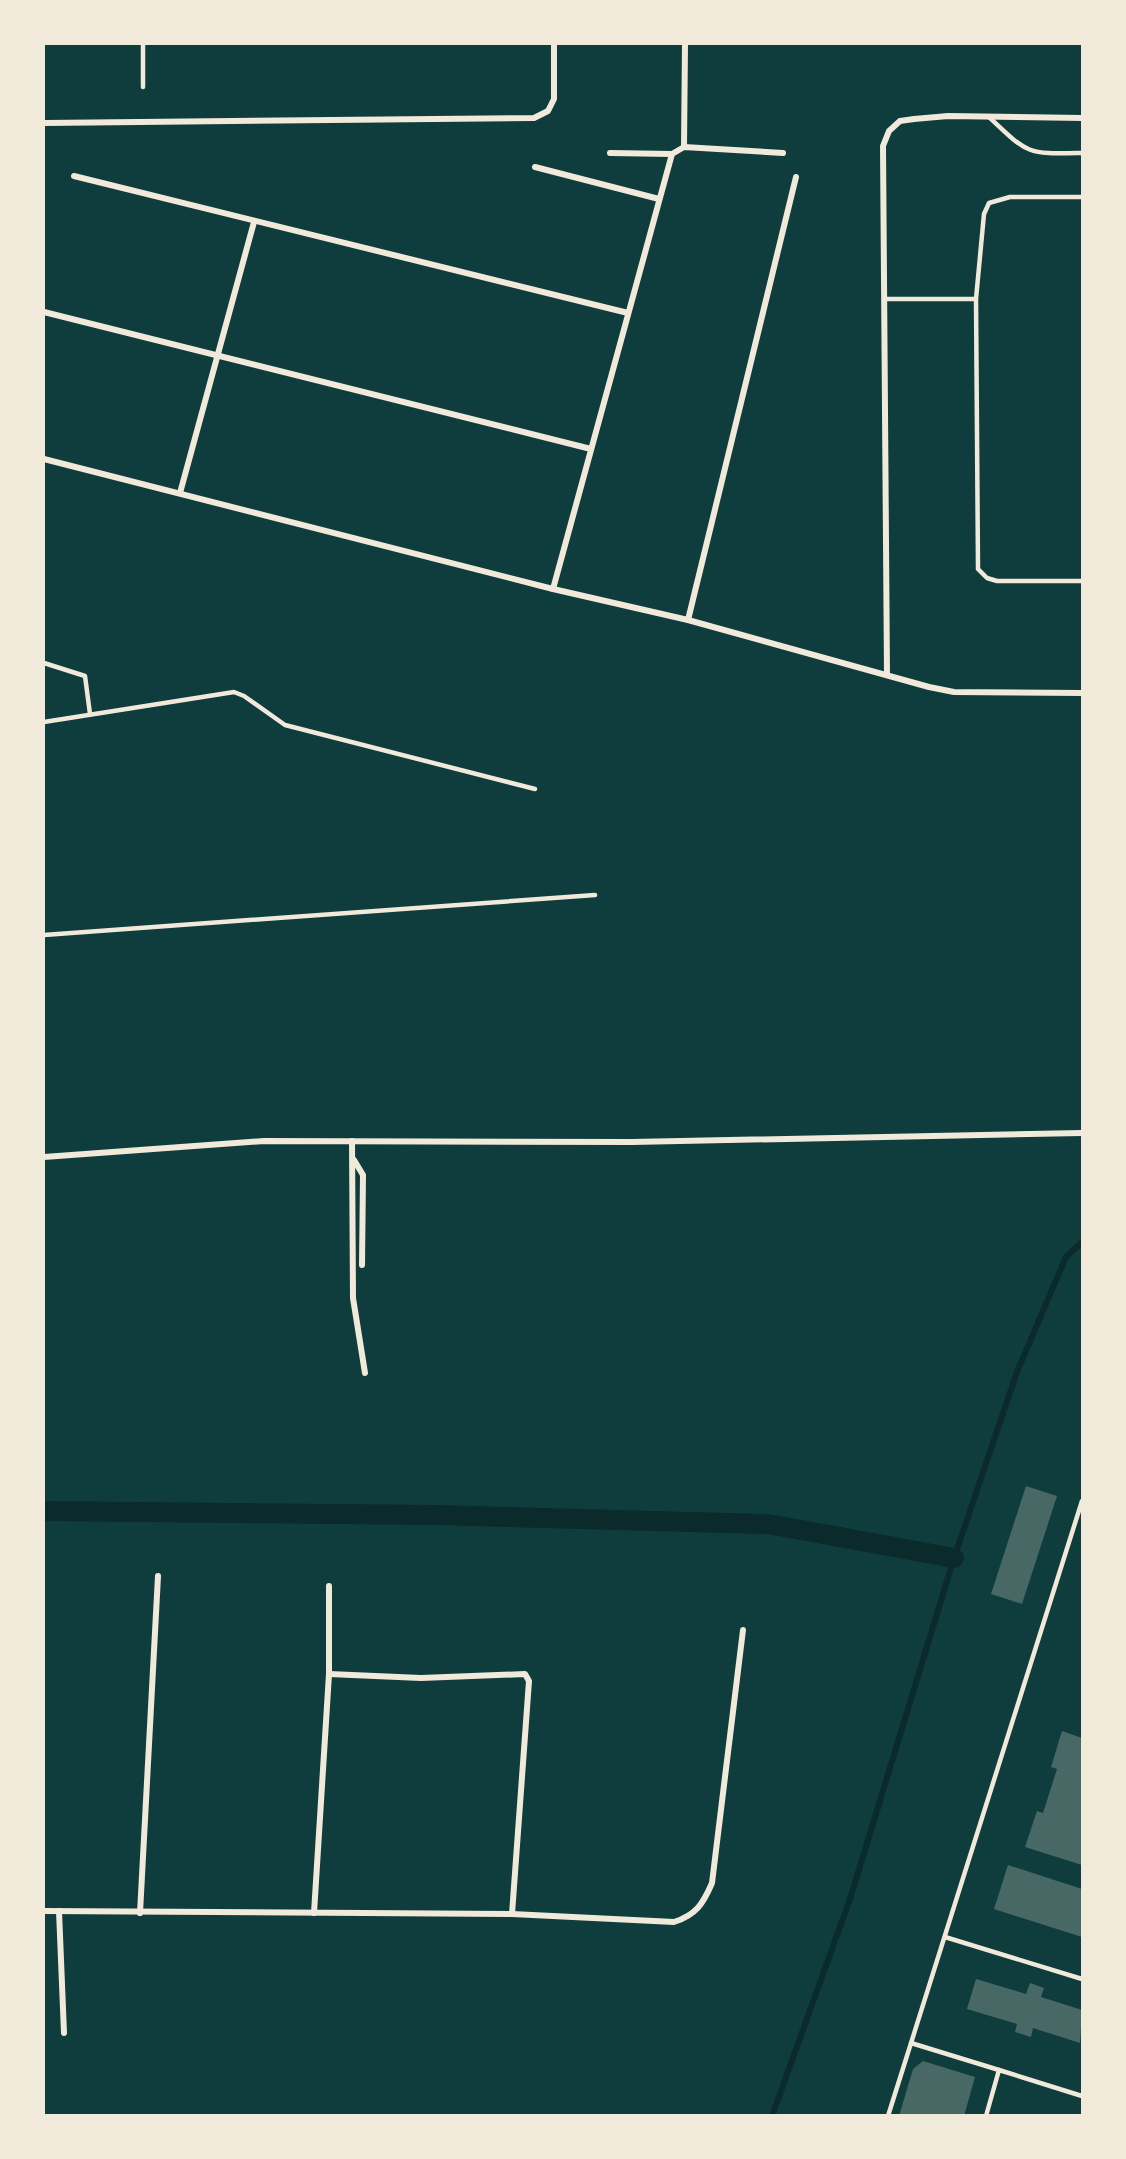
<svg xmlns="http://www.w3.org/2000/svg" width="1126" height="2159" viewBox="0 0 1126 2159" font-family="'Source Sans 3',sans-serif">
	<rect width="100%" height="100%" fill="#0f3d3e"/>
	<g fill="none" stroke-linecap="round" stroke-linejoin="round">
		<polyline stroke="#0a2a2b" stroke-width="6" points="772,2116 850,1899 954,1558 1017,1372 1066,1257 1082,1242"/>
		<polyline stroke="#0a2a2b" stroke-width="20" points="44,1511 437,1515 768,1524 954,1558"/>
	</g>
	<g fill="#486865">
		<polygon points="1026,1486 1057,1496 1022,1604 991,1594"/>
		<polygon points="1062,1731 1082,1738 1082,1865 1025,1847 1037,1811 1043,1813 1057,1769 1051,1767"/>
		<polygon points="1008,1865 1082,1889 1082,1937 994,1909"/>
		<polygon points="976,1979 1026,1994 1030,1983 1044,1988 1041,1997 1082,2010 1080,2043 1033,2028 1031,2037 1015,2032 1017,2024 967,2009"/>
		<polygon points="923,2061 975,2077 964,2116 899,2116 913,2069"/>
	</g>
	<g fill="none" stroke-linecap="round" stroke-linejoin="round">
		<g stroke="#f1e9da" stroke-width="4.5">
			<polyline points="143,87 143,44"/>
			<path d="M989 117C1029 155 1027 154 1082 153"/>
			<polyline points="884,299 976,299 978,569 987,578 997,581 1082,581"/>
			<polyline points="976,299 984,214 989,203 1010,197 1082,197"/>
			<polyline points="44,663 85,676 90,714"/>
			<polyline points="44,722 234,692 244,696 285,725 535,789"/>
			<polyline points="44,935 595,895"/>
			<polyline points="945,1937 1082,1979"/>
			<polyline points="911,2043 999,2070"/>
			<polyline points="888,2116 1082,1501"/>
			<polyline points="986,2116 999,2070 1082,2096"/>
		</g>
		<g stroke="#f1e9da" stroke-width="6">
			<polyline points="44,123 534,118 548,111 554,99 554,44"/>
			<polyline points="684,147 685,44"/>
			<polyline points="610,153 672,154 684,147 783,153"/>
			<polyline points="535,167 659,199"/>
			<polyline points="74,176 628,313"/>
			<polyline points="44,312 591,449"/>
			<polyline points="44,459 553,589 688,620 929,687 954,692 1082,693"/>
			<polyline points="180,493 254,222"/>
			<polyline points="553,589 672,154"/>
			<polyline points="688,620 796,177"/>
			<polyline points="887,675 883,146 889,131 900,121 914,119 948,116 1082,118"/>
			<polyline points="352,1141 353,1298 365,1373"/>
			<polyline points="44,1157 264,1141 632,1142 1082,1133"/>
			<polyline points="354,1160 363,1175 362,1265"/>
			<polyline points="329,1674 421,1678 525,1674 529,1681 512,1914"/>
			<path d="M44 1911 512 1914 674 1922C696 1915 703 1904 712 1883L743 1630"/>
			<polyline points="59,1911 64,2033"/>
			<polyline points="140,1913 158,1576"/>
			<polyline points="314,1913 329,1674 329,1586"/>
		</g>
	</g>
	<rect width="1126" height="2159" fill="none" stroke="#f1e9da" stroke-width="90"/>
</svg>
